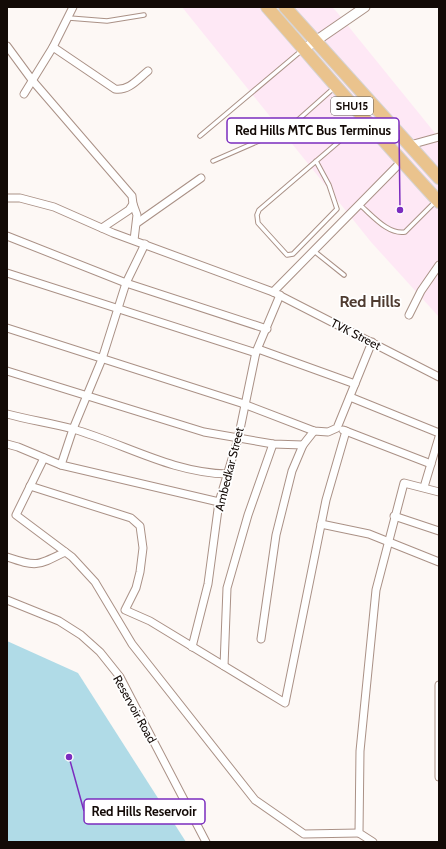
<svg xmlns="http://www.w3.org/2000/svg" width="446" height="849" viewBox="0 0 446 849" font-family="Cabin,sans-serif">
	<rect width="100%" height="100%" fill="#fdf8f5"/>
	<polygon fill="#fee8f5" points="182,7 332,7 336,11 439,138 439,317 371,242"/>
	<polygon fill="#b0dbe7" points="7,641 78,673 186,842 7,842"/>
	<g fill="none" stroke-linecap="round" stroke-linejoin="round">
		<defs>
			<g id="service">
				<polyline points="69,18 107,21 144,15"/>
				<polyline points="200,136 301,51"/>
				<polyline points="213,161 270,136 281,135 335,87"/>
				<polyline points="316,161 329,185 337,209 293,254 287,255 258,223 257,215 259,210 363,121"/>
				<path d="M360 205C372 215 388 235 405 232L435 202"/>
				<polyline points="314,251 344,275"/>
			</g>
			<g id="minor">
				<polyline points="7,46 32,80 132,196 133,204 129,210 102,228"/>
				<path d="M53 47 115 89C129 91 138 79 148 71"/>
				<polyline points="24,94 53,47 73,7"/>
				<polyline points="410,145 439,137"/>
				<polyline points="7,198 20,198 54,207 113,233 273,292 439,377"/>
				<polyline points="133,204 137,215 134,240"/>
				<polyline points="137,223 201,178"/>
				<polyline points="7,236 126,283 267,329"/>
				<polyline points="7,273 256,353"/>
				<polyline points="273,292 403,160"/>
				<polyline points="409,315 421,291 439,265"/>
				<polyline points="7,328 241,403 314,431 328,432 337,428 372,342"/>
				<polyline points="258,349 355,384"/>
				<polyline points="7,371 204,432 273,444 303,445"/>
				<polyline points="350,397 439,433"/>
				<path d="M7 414C29 420 51 423 73 429 125 444 172 473 228 474"/>
				<polyline points="343,430 431,464"/>
				<polyline points="7,444 18,447 61,465 219,502"/>
				<polyline points="44,458 16,515 72,557 95,582 132,644 255,800 304,834 359,833"/>
				<polyline points="61,465 73,429 102,359 126,283 145,244"/>
				<polyline points="30,486 131,518 140,526 143,548 140,572 136,588 125,610 150,621 285,703 326,500 346,431"/>
				<polyline points="424,487 439,437"/>
				<polyline points="394,516 439,531"/>
				<polyline points="321,524 369,534 439,562"/>
				<path d="M7 557C37 567 37 566 65 552"/>
				<polyline points="7,600 59,621 81,635 100,652 120,677 206,842"/>
				<polyline points="261,639 276,535 292,471 303,445 314,431"/>
				<polyline points="192,647 208,584 219,502 238,439 256,352 280,295"/>
				<polyline points="224,666 227,588 248,515 273,444"/>
				<polyline points="439,685 439,777"/>
				<polyline points="373,842 359,833 360,751 376,590 404,483 439,492"/>
			</g>
			<polyline id="tertiary" points="304,49 365,7"/>
			<g id="primary">
				<path d="M267 7C324 72 380 138 439 202"/>
				<polyline points="285,7 439,178"/>
			</g>
		</defs>
		<use href="#service" stroke="#aa9186" stroke-width="5.5"/>
		<use href="#minor" stroke="#aa9186" stroke-width="9"/>
		<use href="#tertiary" stroke="#aa9186" stroke-width="11"/>
		<use href="#primary" stroke="#d5d3d2" stroke-width="14"/>
		<use href="#service" stroke="#fff" stroke-width="3.5"/>
		<use href="#minor" stroke="#fff" stroke-width="7"/>
		<use href="#tertiary" stroke="#fff" stroke-width="9"/>
		<use href="#primary" stroke="#eac38d" stroke-width="12"/>
	</g>
	<g text-anchor="middle" dominant-baseline="central" stroke-width="3.5" stroke-linejoin="round" paint-order="stroke">
		<rect fill="#fff" stroke="#5a5451" stroke-width="1" x="331" y="97" width="42" height="18" rx="3"/>
		<g font-size="11" font-weight="bold" fill="#130a06">
			<text x="352" y="106">SHU15</text>
		</g>
		<g font-size="12" fill="#130a06" stroke="#fff">
			<text transform="translate(356 334) rotate(27)">TVK Street</text>
			<text transform="translate(229 469) rotate(-76)">Ambedkar Street</text>
			<text transform="translate(135 709) rotate(61)">Reservoir Road</text>
		</g>
		<g font-size="16" font-weight="bold" fill="#4f3b30" stroke="#fff">
			<text x="370" y="301">Red Hills</text>
		</g>
	</g>
	<path fill="none" stroke="#7b2cbf" stroke-width="1.5" d="M400 210L399 130M69 757L84 811"/>
	<g fill="#7b2cbf" stroke="#fff" stroke-width="1.5">
		<circle cx="400" cy="210" r="4"/>
		<circle cx="69" cy="757" r="4"/>
	</g>
	<g fill="#fff" stroke="#7b2cbf" stroke-width="1.5">
		<rect x="227" y="118" width="172" height="25" rx="4"/>
		<rect x="84" y="799" width="121" height="25" rx="4"/>
	</g>
	<g font-size="13" text-anchor="middle" font-weight="bold" fill="#130a06">
		<text x="313" y="135">Red Hills MTC Bus Terminus</text>
		<text x="144" y="816">Red Hills Reservoir</text>
	</g>
	<rect width="446" height="849" fill="none" stroke="#130a06" stroke-width="16"/>
</svg>
